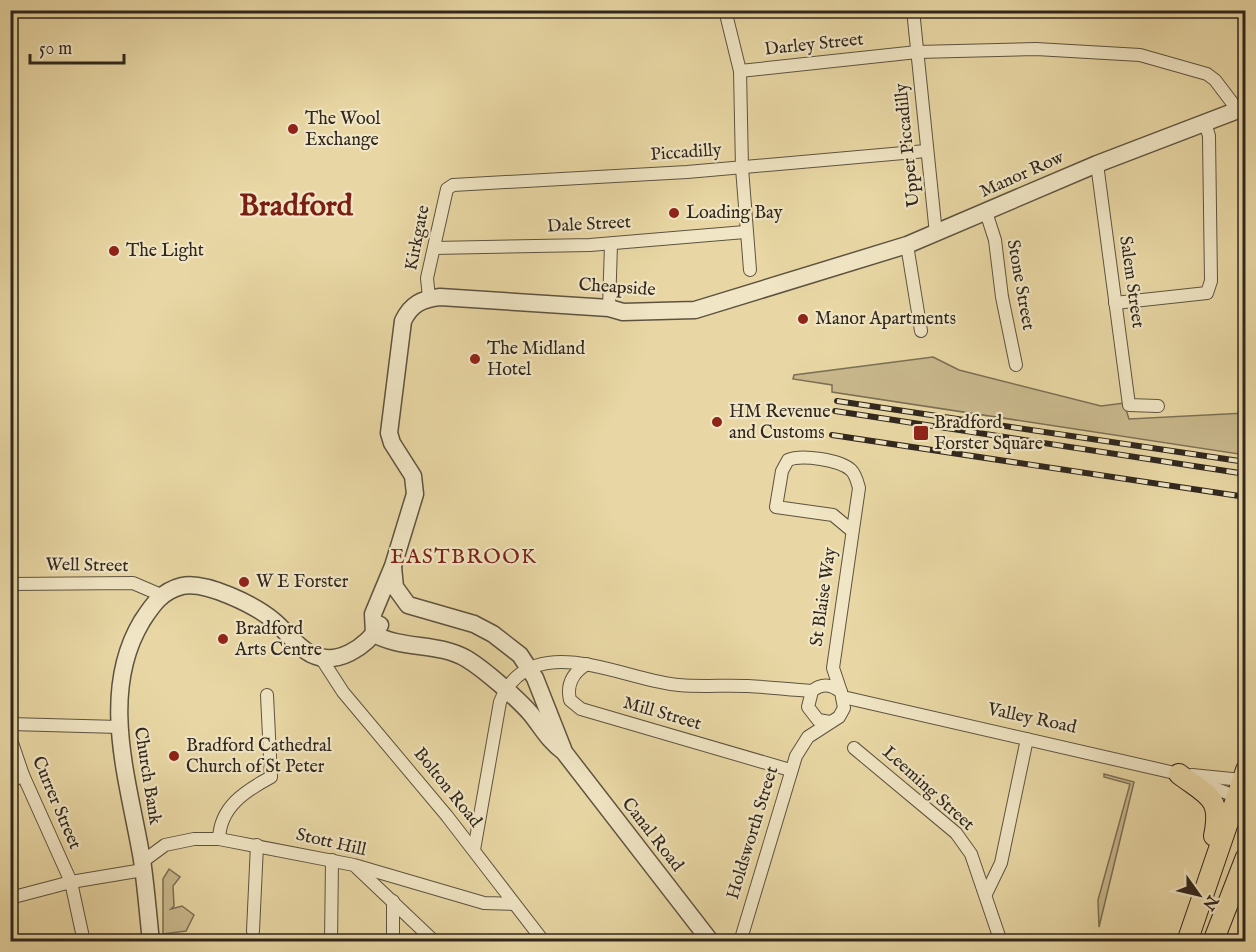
<svg xmlns="http://www.w3.org/2000/svg" width="1256" height="952" viewBox="0 0 1256 952" font-family="'IM FELL English',serif">
	<rect width="100%" height="100%" fill="#e8d7a4"/>
	<filter id="stains"><feTurbulence type="fractalNoise" baseFrequency=".00333" numOctaves="4"/><feColorMatrix values="0 0 0 0 .2 0 0 0 0 .09 0 0 0 0 .02 0 0 0 .5 -.17"/></filter>
	<radialGradient id="worn" r=".72"><stop offset=".6" stop-color="#630" stop-opacity="0"/><stop offset="1" stop-color="#630" stop-opacity=".3"/></radialGradient>
	<g fill="#c9b98d" stroke="#7c7056" stroke-width="1.5">
		<polygon points="933,357 959,370 1101,406 1124,403 1129,419 1245,413 1245,455 832,392 832,385 793,379 794,375"/>
		<polygon points="1104,774 1134,782 1099,927 1098,900 1130,784 1104,777"/>
		<polygon points="169,869 180,877 173,886 174,906 171,909 182,906 194,915 186,931 163,934 163,879"/>
		<polygon points="323,935 323,941 243,941 243,938"/>
	</g>
	<g fill="none" stroke-linecap="round" stroke-linejoin="round">
		<defs>
			<g id="minor">
				<polyline points="725,10 740,71 742,168 750,270"/>
				<polyline points="913,10 936,234"/>
				<polyline points="740,71 917,52 1036,49 1140,55 1207,74 1215,80 1237,109"/>
				<polyline points="1097,164 1129,405 1158,406"/>
				<polyline points="986,212 995,240 1002,297 1016,365"/>
				<polyline points="907,245 921,331"/>
				<polyline points="434,248 590,245 745,232"/>
				<polyline points="429,298 427,278 447,189 453,185 687,172 926,151"/>
				<polyline points="1115,303 1207,293 1211,281 1209,136 1205,122"/>
				<polyline points="609,308 611,244"/>
				<polyline points="10,584 133,583 161,595"/>
				<polyline points="321,658 343,692 447,816 544,942"/>
				<path d="M587 664C574 672 566 683 570 700L581 709 790 770"/>
				<path d="M841 692 833 668 859 488C857 481 856 475 851 470 840 460 802 454 788 460L782 471 776 507 833 515 851 530"/>
				<polyline points="843,697 1179,774 1237,797"/>
				<polyline points="10,724 119,727"/>
				<polyline points="10,737 23,775 71,882 84,942"/>
				<polyline points="854,748 956,833 971,854 1001,942"/>
				<polyline points="1192,775 1242,780"/>
				<polyline points="10,782 23,775"/>
				<path d="M219 839C220 807 245 791 271 777L267 695"/>
				<path d="M474 850 500 702C530 626 625 681 679 685 702 687 725 685 748 686 770 687 791 690 812 691"/>
				<polyline points="142,862 165,845 194,839 219,839 354,865 484,903 514,904"/>
				<polyline points="357,868 435,942"/>
				<polyline points="986,894 1001,863 1027,739"/>
				<polyline points="10,898 71,882 143,870"/>
				<polyline points="393,901 393,942"/>
				<polyline points="253,931 257,845"/>
				<polyline points="331,942 332,860"/>
				<path d="M740 942 796 756 808 737 839 717 844 708 841 692C831 684 822 683 812 691L808 707 818 720 830 722"/>
			</g>
			<g id="tertiary">
				<polyline points="393,567 395,587 408,605 474,624 493,634 520,655 535,678 563,749"/>
				<path d="M374 634 373 614 393 566 415 494 413 476 392 443 389 433 403 321C411 304 422 299 440 297L609 308 623 312 695 310 907 245 1097 164 1246 107"/>
				<path d="M374 634C403 650 438 642 467 659 485 670 518 699 531 714 543 729 548 740 564 752L711 942"/>
				<path d="M151 942C148 914 146 887 142 860 129 782 98 694 142 621 153 604 162 591 182 586 206 581 255 605 274 621 286 631 296 646 311 654 337 667 366 647 380 625"/>
			</g>
			<g id="primary">
				<path d="M1179 774C1208 796 1222 797 1214 836"/>
				<polyline points="1187,942 1246,770"/>
				<polyline points="1213,942 1246,857"/>
			</g>
		</defs>
		<use href="#minor" stroke="#5e5340" stroke-width="14"/>
		<use href="#tertiary" stroke="#5e5340" stroke-width="19"/>
		<use href="#primary" stroke="#30271e" stroke-width="22"/>
		<use href="#minor" stroke="#f0e5c4" stroke-width="12"/>
		<use href="#tertiary" stroke="#f0e5c4" stroke-width="16"/>
		<use href="#primary" stroke="#e8d7a4" stroke-width="20"/>
		<defs>
			<g id="rail">
				<polyline points="837,401 1246,462"/>
				<polyline points="835,411 1246,474"/>
				<polyline points="832,435 1246,497"/>
			</g>
		</defs>
		<use href="#rail" stroke="#30271e" stroke-width="6"/>
		<use href="#rail" stroke="#f0e5c4" stroke-width="4" stroke-dasharray="11" stroke-linecap="butt"/>
	</g>
	<g fill="#8f2418" stroke="#f0e5c4" stroke-width="2">
		<circle cx="293" cy="129" r="6"/>
		<circle cx="674" cy="213" r="6"/>
		<circle cx="114" cy="251" r="6"/>
		<circle cx="803" cy="319" r="6"/>
		<circle cx="475" cy="359" r="6"/>
		<circle cx="717" cy="422" r="6"/>
		<rect x="913" y="425" width="16" height="16" rx="3"/>
		<circle cx="244" cy="582" r="6"/>
		<circle cx="223" cy="639" r="6"/>
		<circle cx="174" cy="756" r="6"/>
	</g>
	<g text-anchor="middle" dominant-baseline="central" stroke-width="4.5" stroke-linejoin="round" paint-order="stroke">
		<g font-size="18" fill="#30271e" stroke="#f0e5c4">
			<text transform="translate(814 45) rotate(-6)">Darley Street</text>
			<text transform="translate(908 145) rotate(-96)">Upper Piccadilly</text>
			<text transform="translate(686 153) rotate(-4)">Piccadilly</text>
			<text transform="translate(1022 175) rotate(-24)">Manor Row</text>
			<text transform="translate(589 225) rotate(-3)">Dale Street</text>
			<text transform="translate(418 238) rotate(-79)">Kirkgate</text>
			<text transform="translate(1131 282) rotate(82)">Salem Street</text>
			<text transform="translate(1020 285) rotate(80)">Stone Street</text>
			<text transform="translate(617 288) rotate(4)">Cheapside</text>
			<text transform="translate(87 566) rotate(1)">Well Street</text>
			<text transform="translate(824 597) rotate(-82)">St Blaise Way</text>
			<text transform="translate(662 714) rotate(16)">Mill Street</text>
			<text transform="translate(1032 719) rotate(12)">Valley Road</text>
			<text transform="translate(147 776) rotate(81)">Church Bank</text>
			<text transform="translate(447 788) rotate(51)">Bolton Road</text>
			<text transform="translate(928 789) rotate(42)">Leeming Street</text>
			<text transform="translate(56 803) rotate(67)">Currer Street</text>
			<text transform="translate(753 833) rotate(-73)">Holdsworth Street</text>
			<text transform="translate(652 835) rotate(52)">Canal Road</text>
			<text transform="translate(331 843) rotate(13)">Stott Hill</text>
		</g>
		<g font-size="18" fill="#30271e" stroke="#f0e5c4" text-anchor="start">
			<text x="305" y="119">The Wool<tspan x="305" dy="21">Exchange</tspan></text>
			<text x="686" y="213">Loading Bay</text>
			<text x="126" y="251">The Light</text>
			<text x="815" y="319">Manor Apartments</text>
			<text x="487" y="349">The Midland<tspan x="487" dy="21">Hotel</tspan></text>
			<text x="729" y="412">HM Revenue<tspan x="729" dy="21">and Customs</tspan></text>
			<text x="934" y="423">Bradford<tspan x="934" dy="21">Forster Square</tspan></text>
			<text x="256" y="582">W E Forster</text>
			<text x="235" y="629">Bradford<tspan x="235" dy="21">Arts Centre</tspan></text>
			<text x="186" y="746">Bradford Cathedral<tspan x="186" dy="21">Church of St Peter</tspan></text>
		</g>
		<g font-size="21" letter-spacing="1.5" fill="#7a1f14" stroke="#f0e5c4">
			<text x="464" y="557">EASTBROOK</text>
		</g>
		<g font-size="30" font-weight="bold" fill="#7a1f14" stroke="#f0e5c4">
			<text x="296" y="207">Bradford</text>
		</g>
	</g>
	<rect width="1256" height="952" fill="none" stroke="#e8d7a4" stroke-width="36"/>
	<rect x="12" y="12" width="1232" height="928" fill="none" stroke="#30271e" stroke-width="3"/>
	<rect x="18" y="18" width="1220" height="916" fill="none" stroke="#30271e" stroke-width="1.5"/>
	<g transform="translate(1199 895) rotate(124)" stroke="#f0e5c4" stroke-width="4.5" paint-order="stroke">
	<path d="M0-4.5L10 22L0 15L-10 22Z" fill="#30271e"/>
	<text y="-9" font-size="16" font-weight="bold" text-anchor="middle" fill="#30271e">N</text>
	</g>
	<path d="M30 54v9h94v-9" fill="none" stroke="#30271e" stroke-width="3"/>
	<text x="39" y="54" font-size="18" fill="#30271e" stroke="#f0e5c4" stroke-width="4.5" paint-order="stroke">50 m</text>
	<rect width="100%" height="100%" filter="url(#stains)"/>
	<rect width="100%" height="100%" fill="url(#worn)"/>
</svg>
